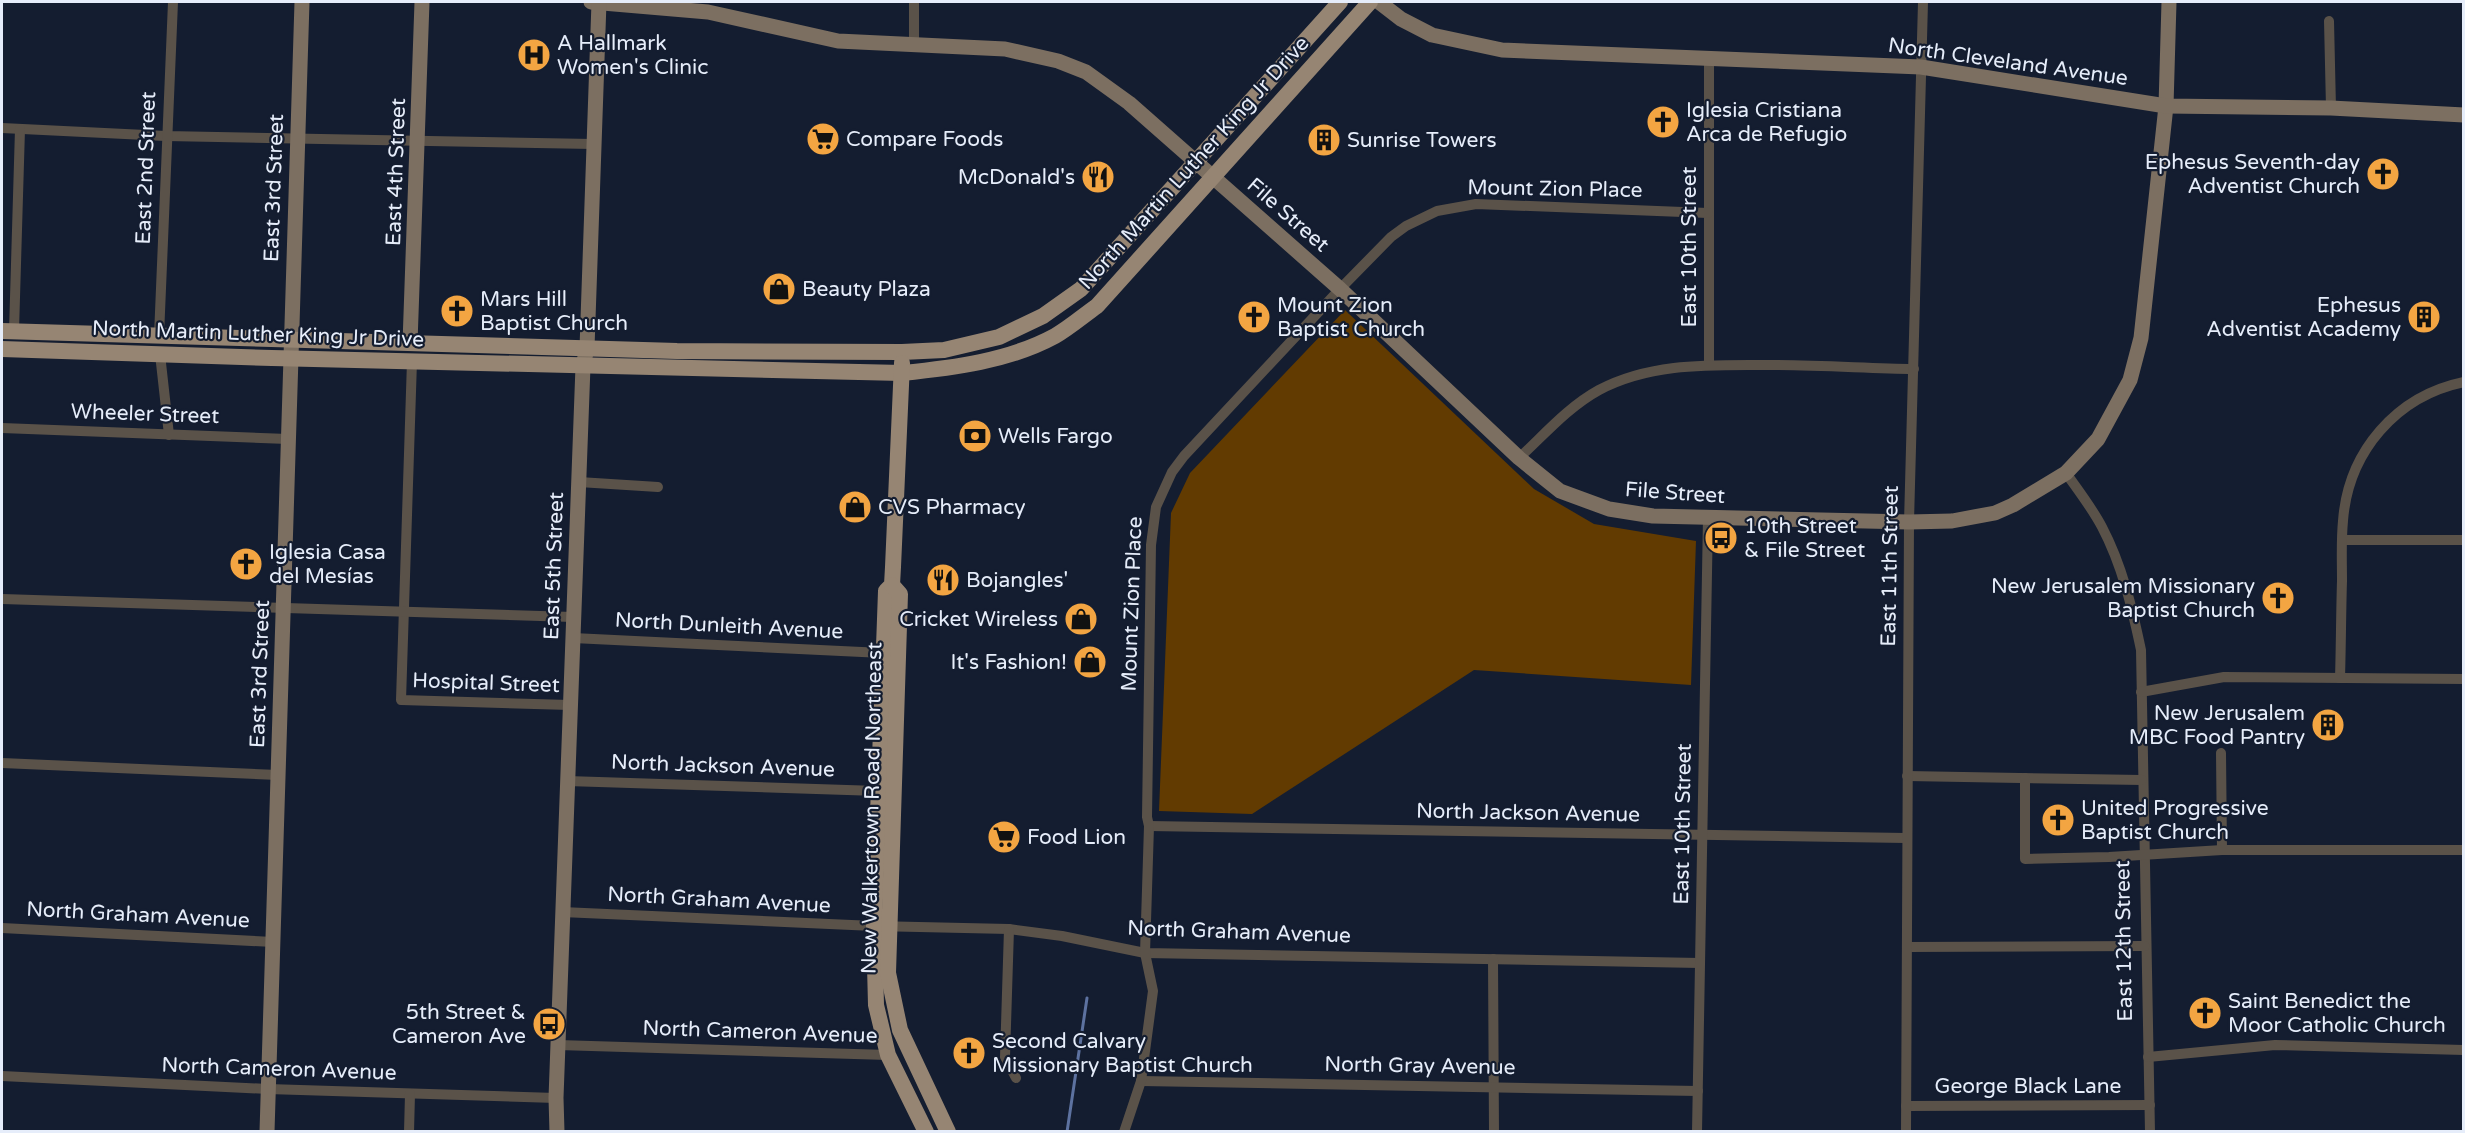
<svg xmlns="http://www.w3.org/2000/svg" width="2465" height="1133" viewBox="0 0 2465 1133" font-family="'Varela Round',sans-serif">
	<rect width="100%" height="100%" fill="#141d30"/>
	<polygon fill="#623b01" points="1345,310 1534,489 1594,524 1696,541 1691,685 1474,670 1252,814 1159,811 1171,513 1190,473"/>
	<g fill="none" stroke-linecap="round" stroke-linejoin="round">
		<polyline stroke="#5d72a0" stroke-width="3" points="1067,1132 1087,998"/>
		<g stroke="#5a5249" stroke-width="10">
			<polyline points="2329,21 2331,108"/>
			<polyline points="914,45 914,2"/>
			<polyline points="2,128 166,136 593,144"/>
			<polyline points="14,331 20,129"/>
			<polyline points="159,336 173,2"/>
			<polyline points="160,354 169,435"/>
			<polyline points="412,361 401,700 570,705"/>
			<polyline points="1709,365 1709,58"/>
			<polyline points="2,428 288,439"/>
			<path d="M1519 458C1544 435 1568 407 1599 390 1650 363 1707 365 1764 365 1814 365 1864 368 1914 369"/>
			<path d="M2066 473C2078 490 2092 508 2102 527 2122 565 2132 607 2141 650L2150 1132"/>
			<polyline points="579,482 658,487"/>
			<polyline points="2342,540 2464,540"/>
			<polyline points="2,599 573,617"/>
			<polyline points="573,638 883,653"/>
			<path d="M2340 678C2341 645 2341 613 2342 581 2342 561 2341 541 2343 521 2348 452 2396 396 2464 382"/>
			<polyline points="2141,692 2224,677 2464,679"/>
			<polyline points="2221,753 2222,850"/>
			<polyline points="2,763 278,775"/>
			<polyline points="1907,776 2142,780"/>
			<polyline points="2025,778 2025,859 2109,857 2222,850 2464,850"/>
			<polyline points="567,781 878,791"/>
			<polyline points="1149,826 1906,838"/>
			<polyline points="562,912 874,926 1009,929 1062,936 1145,953 1700,963"/>
			<polyline points="2,928 273,942"/>
			<polyline points="1009,929 1005,1057 1016,1078"/>
			<polyline points="1907,947 2145,946"/>
			<polyline points="1493,959 1494,1132"/>
			<polyline points="558,1045 888,1055"/>
			<polyline points="2148,1057 2275,1045 2464,1050"/>
			<polyline points="2,1076 268,1089 556,1098"/>
			<polyline points="1141,1081 1698,1091"/>
			<polyline points="1906,1106 2150,1105"/>
			<polyline points="409,1132 410,1094"/>
			<polyline points="1124,1132 1141,1081 1153,991 1145,953 1149,826 1147,817 1151,545 1156,507 1172,472 1184,456 1340,289 1391,237 1406,226 1437,211 1476,204 1708,213"/>
			<polyline points="1697,1132 1708,517"/>
			<polyline points="1906,1132 1909,522 1923,2"/>
		</g>
		<g stroke="#7c6f61" stroke-width="15">
			<polyline points="591,2 708,12 838,41 1005,49 1058,61 1086,72 1129,103 1340,289 1519,458 1560,491 1609,509 1653,516 1909,522 1952,521 1995,513 2013,505 2066,473 2098,439 2130,380 2141,338 2166,106 2169,2"/>
			<polyline points="1379,2 1401,19 1432,35 1502,50 1921,67 2166,106 2331,108 2464,115"/>
			<polyline points="410,343 422,2"/>
			<polyline points="267,1132 302,2"/>
			<polyline points="557,1132 556,1098 583,366 587,348 599,2"/>
		</g>
		<g stroke="#968573" stroke-width="16">
			<polyline points="2,331 677,351 902,352 944,350 999,337 1043,316 1081,289 1340,2"/>
			<path d="M2 349 272 358 902 373C953 368 1009 361 1055 336 1069 328 1083 316 1097 306L1370 2"/>
			<polyline points="902,363 893,567 892,585 886,591 874,926 876,1005 888,1055 926,1132"/>
			<polyline points="892,585 900,594 888,973 900,1030 948,1132"/>
		</g>
	</g>
	<defs>
		<symbol id="hospital-disc" viewBox="-11 -11 22 22"><circle r="9.5" fill="#f3a542" stroke="#141d30"/><path d="M-5-5h3v3.5h4V-5h3V5h-3V1.5h-4V5h-3Z" fill="#111"/></symbol>
		<symbol id="church-disc" viewBox="-11 -11 22 22"><circle r="9.5" fill="#f3a542" stroke="#141d30"/><path d="M-1.2-6h2.4v3.5h3.3v2.4h-3.3V6h-2.4V-.1h-3.3v-2.4h3.3Z" fill="#111"/></symbol>
		<symbol id="supermarket-disc" viewBox="-11 -11 22 22"><circle r="9.5" fill="#f3a542" stroke="#141d30"/><path d="M-6-5.5h2.5l.6 2H6L4.5 2H-2.5L-4.4-4H-6ZM-1.5 3.2a1.3 1.3 0 1 0 .1 0ZM3 3.2a1.3 1.3 0 1 0 .1 0Z" fill="#111"/></symbol>
		<symbol id="building-disc" viewBox="-11 -11 22 22"><circle r="9.5" fill="#f3a542" stroke="#141d30"/><path d="M-4-6H4V6H1V3H-1V6H-4ZM-2.5-4.3h1.7v1.8h-1.7ZM.8-4.3h1.7v1.8H.8ZM-2.5-1h1.7V.8h-1.7ZM.8-1h1.7V.8H.8Z" fill="#111"/></symbol>
		<symbol id="restaurant-disc" viewBox="-11 -11 22 22"><circle r="9.5" fill="#f3a542" stroke="#141d30"/><path d="M-5-6h1v4h1v-4h1v4h1v-4h1v5L-1.5 .5V6h-2V.5L-5-1ZM5-6V6H3V1.5H1.5Q1.5-4 5-6Z" fill="#111"/></symbol>
		<symbol id="shop-disc" viewBox="-11 -11 22 22"><circle r="9.5" fill="#f3a542" stroke="#141d30"/><path d="M-5-2.5h2.3a2.7 3.5 0 0 1 5.4 0H5L5.5 6h-11ZM-1.5-2.5h3a1.5 2.3 0 0 0-3 0Z" fill="#111"/></symbol>
		<symbol id="bank-disc" viewBox="-11 -11 22 22"><circle r="9.5" fill="#f3a542" stroke="#141d30"/><path d="M-6-4H6V4H-6ZM0-2.3a2.3 2.3 0 1 0 0 4.6a2.3 2.3 0 1 0 0-4.6Z" fill="#111"/></symbol>
		<symbol id="bus-disc" viewBox="-11 -11 22 22"><circle r="9.5" fill="#f3a542" stroke="#141d30"/><path d="M-5-6H5V4H4V6H2V4H-2V6H-4V4H-5ZM-3.5-4V0h7V-4ZM-3.5 1.2v1.5H-2V1.2ZM2 1.2v1.5H3.5V1.2Z" fill="#111"/></symbol>
	</defs>
	<g fill-rule="evenodd">
		<use href="#hospital-disc" x="515" y="36" width="38" height="38"/>
		<use href="#church-disc" x="1644" y="103" width="38" height="38"/>
		<use href="#supermarket-disc" x="804" y="120" width="38" height="38"/>
		<use href="#building-disc" x="1305" y="121" width="38" height="38"/>
		<use href="#church-disc" x="2364" y="155" width="38" height="38"/>
		<use href="#restaurant-disc" x="1079" y="158" width="38" height="38"/>
		<use href="#shop-disc" x="760" y="270" width="38" height="38"/>
		<use href="#church-disc" x="438" y="292" width="38" height="38"/>
		<use href="#church-disc" x="1235" y="298" width="38" height="38"/>
		<use href="#building-disc" x="2405" y="298" width="38" height="38"/>
		<use href="#bank-disc" x="956" y="417" width="38" height="38"/>
		<use href="#shop-disc" x="836" y="488" width="38" height="38"/>
		<use href="#bus-disc" x="1702" y="519" width="38" height="38"/>
		<use href="#church-disc" x="227" y="545" width="38" height="38"/>
		<use href="#restaurant-disc" x="924" y="561" width="38" height="38"/>
		<use href="#church-disc" x="2259" y="579" width="38" height="38"/>
		<use href="#shop-disc" x="1062" y="600" width="38" height="38"/>
		<use href="#shop-disc" x="1071" y="643" width="38" height="38"/>
		<use href="#building-disc" x="2309" y="706" width="38" height="38"/>
		<use href="#church-disc" x="2039" y="801" width="38" height="38"/>
		<use href="#supermarket-disc" x="985" y="818" width="38" height="38"/>
		<use href="#church-disc" x="2186" y="994" width="38" height="38"/>
		<use href="#bus-disc" x="530" y="1005" width="38" height="38"/>
		<use href="#church-disc" x="950" y="1034" width="38" height="38"/>
	</g>
	<g text-anchor="middle" dominant-baseline="central" stroke-width="4.5" stroke-linejoin="round" paint-order="stroke">
		<g font-size="21" fill="#e6edfa" stroke="#141d30" text-anchor="start">
			<text x="557" y="43">A Hallmark<tspan x="557" dy="24">Women's Clinic</tspan></text>
			<text x="1686" y="110">Iglesia Cristiana<tspan x="1686" dy="24">Arca de Refugio</tspan></text>
			<text x="846" y="139">Compare Foods</text>
			<text x="1347" y="140">Sunrise Towers</text>
			<text x="2360" y="162" text-anchor="end">Ephesus Seventh-day<tspan x="2360" dy="24">Adventist Church</tspan></text>
			<text x="1075" y="177" text-anchor="end">McDonald's</text>
			<text x="802" y="289">Beauty Plaza</text>
			<text x="480" y="299">Mars Hill<tspan x="480" dy="24">Baptist Church</tspan></text>
			<text x="1277" y="305">Mount Zion<tspan x="1277" dy="24">Baptist Church</tspan></text>
			<text x="2401" y="305" text-anchor="end">Ephesus<tspan x="2401" dy="24">Adventist Academy</tspan></text>
			<text x="998" y="436">Wells Fargo</text>
			<text x="878" y="507">CVS Pharmacy</text>
			<text x="1744" y="526">10th Street<tspan x="1744" dy="24">&amp; File Street</tspan></text>
			<text x="269" y="552">Iglesia Casa<tspan x="269" dy="24">del Mesías</tspan></text>
			<text x="966" y="580">Bojangles'</text>
			<text x="2255" y="586" text-anchor="end">New Jerusalem Missionary<tspan x="2255" dy="24">Baptist Church</tspan></text>
			<text x="1058" y="619" text-anchor="end">Cricket Wireless</text>
			<text x="1067" y="662" text-anchor="end">It's Fashion!</text>
			<text x="2305" y="713" text-anchor="end">New Jerusalem<tspan x="2305" dy="24">MBC Food Pantry</tspan></text>
			<text x="2081" y="808">United Progressive<tspan x="2081" dy="24">Baptist Church</tspan></text>
			<text x="1027" y="837">Food Lion</text>
			<text x="2228" y="1001">Saint Benedict the<tspan x="2228" dy="24">Moor Catholic Church</tspan></text>
			<text x="526" y="1012" text-anchor="end">5th Street &amp;<tspan x="526" dy="24">Cameron Ave</tspan></text>
			<text x="992" y="1041">Second Calvary<tspan x="992" dy="24">Missionary Baptist Church</tspan></text>
		</g>
		<g font-size="21" fill="#e6edfa" stroke="#141d30">
			<text transform="translate(2008 62) rotate(8)">North Cleveland Avenue</text>
			<text transform="translate(1194 163) rotate(-48)">North Martin Luther King Jr Drive</text>
			<text transform="translate(146 168) rotate(-88)">East 2nd Street</text>
			<text transform="translate(396 172) rotate(-88)">East 4th Street</text>
			<text transform="translate(274 188) rotate(-88)">East 3rd Street</text>
			<text transform="translate(1555 189) rotate(1)">Mount Zion Place</text>
			<text transform="translate(1288 215) rotate(41)">File Street</text>
			<text transform="translate(1689 247) rotate(-90)">East 10th Street</text>
			<text transform="translate(258 334) rotate(2)">North Martin Luther King Jr Drive</text>
			<text transform="translate(145 414) rotate(2)">Wheeler Street</text>
			<text transform="translate(1675 493) rotate(4)">File Street</text>
			<text transform="translate(554 566) rotate(-88)">East 5th Street</text>
			<text transform="translate(1890 566) rotate(-89)">East 11th Street</text>
			<text transform="translate(1132 604) rotate(-88)">Mount Zion Place</text>
			<text transform="translate(729 626) rotate(3)">North Dunleith Avenue</text>
			<text transform="translate(260 674) rotate(-88)">East 3rd Street</text>
			<text transform="translate(486 683) rotate(2)">Hospital Street</text>
			<text transform="translate(723 766) rotate(2)">North Jackson Avenue</text>
			<text transform="translate(872 808) rotate(-89)">New Walkertown Road Northeast</text>
			<text transform="translate(1528 813) rotate(1)">North Jackson Avenue</text>
			<text transform="translate(1683 824) rotate(-89)">East 10th Street</text>
			<text transform="translate(719 900) rotate(3)">North Graham Avenue</text>
			<text transform="translate(138 915) rotate(3)">North Graham Avenue</text>
			<text transform="translate(1239 932) rotate(2)">North Graham Avenue</text>
			<text transform="translate(2124 941) rotate(-91)">East 12th Street</text>
			<text transform="translate(760 1032) rotate(2)">North Cameron Avenue</text>
			<text transform="translate(1420 1066) rotate(1)">North Gray Avenue</text>
			<text transform="translate(279 1069) rotate(2)">North Cameron Avenue</text>
			<text x="2028" y="1086">George Black Lane</text>
		</g>
	</g>
	<rect width="2465" height="1133" fill="none" stroke="#e6edfa" stroke-width="6"/>
</svg>
